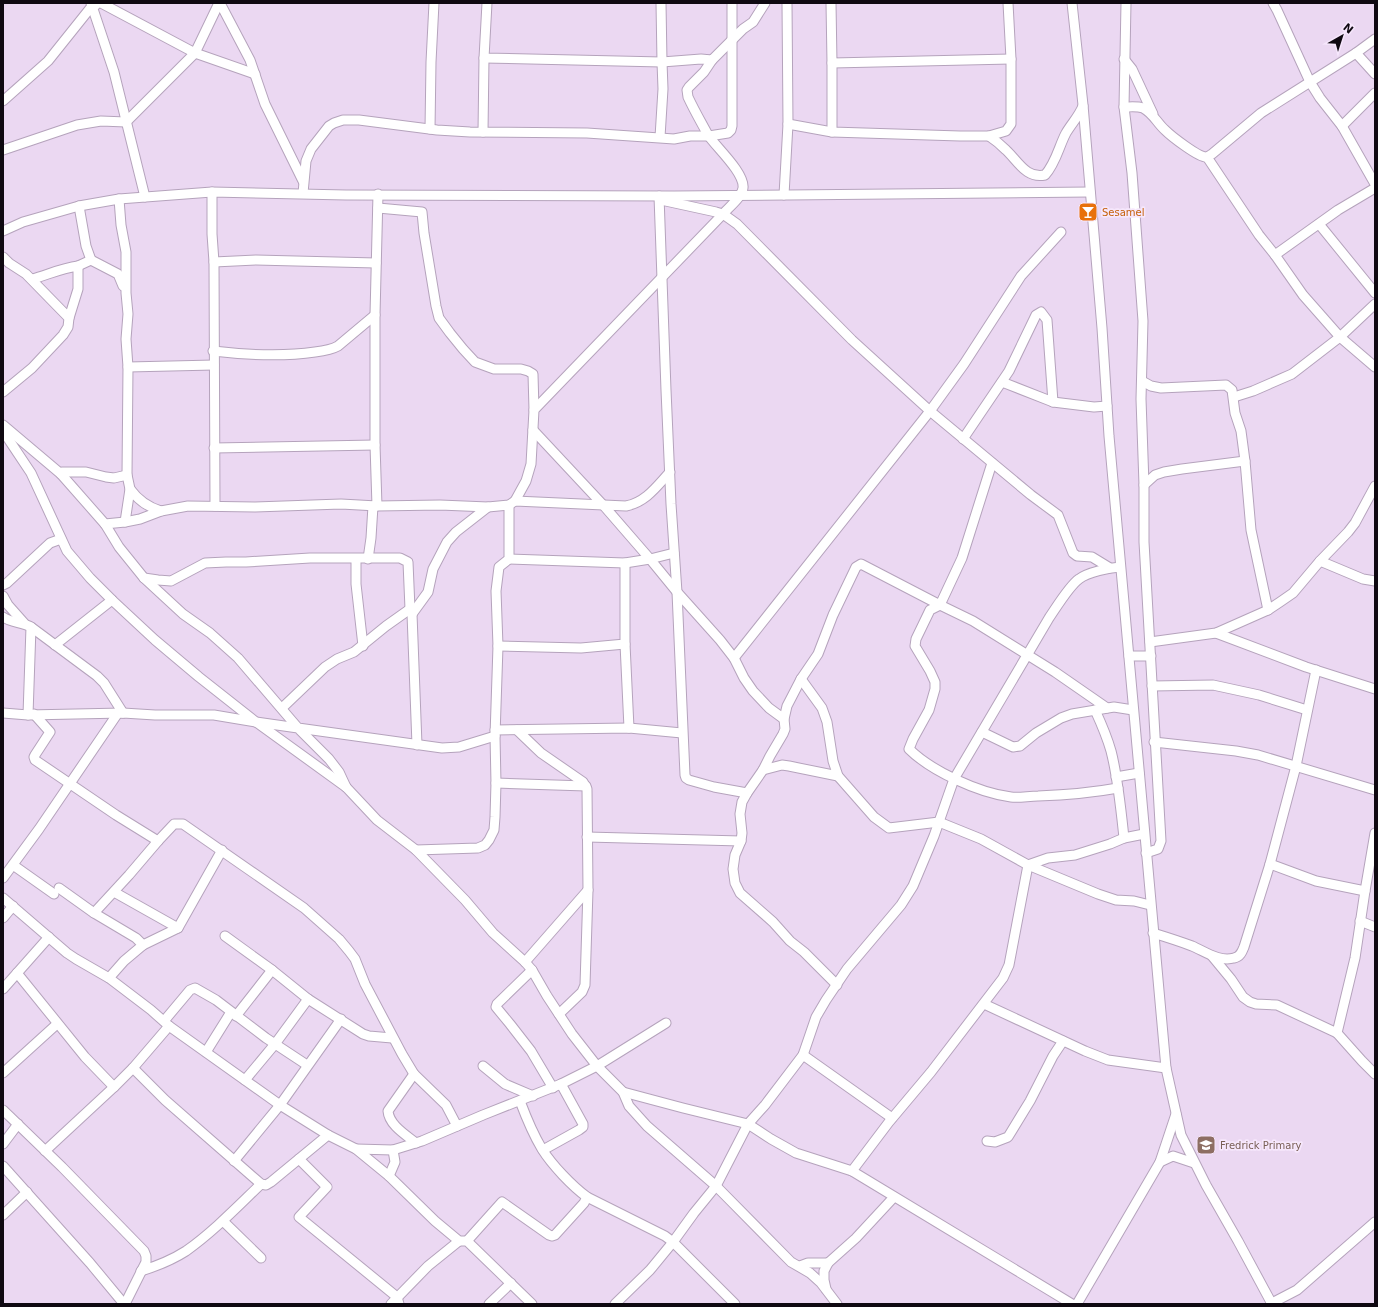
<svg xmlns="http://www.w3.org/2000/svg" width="1378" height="1307" viewBox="0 0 1378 1307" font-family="'DejaVu Sans',sans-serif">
	<rect width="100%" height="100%" fill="#ebd8f2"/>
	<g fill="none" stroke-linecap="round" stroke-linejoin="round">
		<defs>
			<g id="minor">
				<polyline points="91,3 114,72 145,197"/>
				<polyline points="101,3 195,53 255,74"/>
				<polyline points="220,3 250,60 265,104 303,181"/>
				<polyline points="487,3 484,58 662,62 701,59 712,60 743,29 753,22 765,3"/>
				<polyline points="831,3 832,63 1011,59"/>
				<polyline points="1072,3 1083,105 1102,328 1109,436 1166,1068 1181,1135 1206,1185 1238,1241 1272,1304"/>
				<polyline points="1126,3 1124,107 1132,173 1143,321 1141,399 1144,485 1144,542 1161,841 1158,849 1146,853"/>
				<polyline points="1273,3 1277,10 1310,82 1320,98 1342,126 1375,184"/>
				<polyline points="1356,53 1375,74"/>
				<polyline points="1124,59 1132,69 1153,114"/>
				<polyline points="3,101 48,61 92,6 96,5"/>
				<path d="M1124 107C1130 107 1137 106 1143 108 1153 113 1157 123 1165 130 1171 136 1198 157 1206 157 1208 157 1210 155 1212 154L1261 113 1356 53 1375 39"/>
				<polyline points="788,124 832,132 960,136 989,136 1006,131 1011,124 1011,59 1008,3"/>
				<polyline points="1342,126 1375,93"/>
				<polyline points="430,129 431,62 434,3"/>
				<polyline points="483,132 484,58"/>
				<polyline points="832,132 832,63"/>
				<path d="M989 136C995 140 1001 145 1006 150 1018 161 1026 179 1045 175 1056 163 1059 146 1066 133 1072 123 1079 116 1083 106"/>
				<polyline points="660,137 663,89 662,62 661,3"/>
				<polyline points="3,150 77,125 101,121 126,122 195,53 219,3"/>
				<polyline points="1207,157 1259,235 1275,255"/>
				<polyline points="1375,188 1338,210 1275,255 1303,295 1340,337 1375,367"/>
				<polyline points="212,192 212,234 214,262 215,506"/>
				<polyline points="303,193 306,161 311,149 329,126 334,123 343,120 359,120 437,130 470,132 587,133 674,139 690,136 709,136 728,133 731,130 732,126 732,3"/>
				<polyline points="784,195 788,124 787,3"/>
				<polyline points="659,196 666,390 671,504 677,592 685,775 686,778 689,780 714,787 747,793"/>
				<polyline points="119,199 121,225 126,252 126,293 128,314 126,339 128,367 127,475 130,489 125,522"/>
				<polyline points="661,200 716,212 723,214 737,224 852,340 930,411 1031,495 1058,515 1073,553 1077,556 1092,557 1110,568"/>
				<polyline points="378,208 422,212 424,233 436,306 439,318 450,333 463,349 475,362 494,369 521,369 528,371 533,374 534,410"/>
				<polyline points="1319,224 1375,293"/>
				<polyline points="3,231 23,222 79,206 119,199 212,192 346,195 674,196 1090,192"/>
				<polyline points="3,257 9,263 26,274 69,318 68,327 63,335 32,368 3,392"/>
				<polyline points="91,260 118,274 123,286"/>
				<polyline points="214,262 256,260 376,263"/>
				<polyline points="78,266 91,260 86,246 79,206"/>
				<path d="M32 279C47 275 62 268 78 266V289L69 318"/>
				<path d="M213 351C247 355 281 357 315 352 323 351 331 350 338 346L375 315"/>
				<polyline points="128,367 214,365"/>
				<polyline points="1142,381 1151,386 1161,388 1226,385 1232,390 1235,413 1241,431 1245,461 1251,530 1268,610"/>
				<polyline points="1002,382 1053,402 1094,407 1107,406"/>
				<polyline points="1234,397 1253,391 1292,374 1340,337 1375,304"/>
				<polyline points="3,425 61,474 105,524 119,547 144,578 183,614 210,633 238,658 298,728 442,748 459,747 495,736"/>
				<polyline points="533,430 604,506 650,559 677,592 720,640 734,658 744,678 753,691 769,708 784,719"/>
				<polyline points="3,431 31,473 67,551 90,578 112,600 155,640 199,677 256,722 346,787"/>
				<polyline points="963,439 1009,371 1036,315 1041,312 1047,320 1053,402"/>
				<polyline points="214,448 375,445"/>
				<path d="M992 463 962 558 940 605 930 610 916 639 915 646 930 671 935 682V689L929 710 913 739 909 749C931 771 979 793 1011 797 1019 798 1029 796 1038 796 1065 795 1091 793 1118 788"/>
				<polyline points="61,474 62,472 86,472 106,477 114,478 127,475"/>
				<polyline points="1144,485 1155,475 1164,472 1182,469 1245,461"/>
				<path d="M130 489C138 500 147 507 161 511"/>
				<path d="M515 501 526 481 531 464 534 410 723 214C729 207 742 197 743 188 745 173 716 147 708 135 701 122 694 110 688 97L687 90 689 87 704 72 712 60"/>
				<polyline points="377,506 375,445 375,315 378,194"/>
				<path d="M105 524 125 522 140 519 161 511 188 506 255 507 341 504 377 506 440 505 488 507 509 505 515 501 626 506C646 502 657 486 670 472"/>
				<polyline points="356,559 356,584 363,646"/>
				<polyline points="368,559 371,538 373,506"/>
				<polyline points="509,559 625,563 650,559 674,553"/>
				<polyline points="1320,561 1363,579 1375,581"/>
				<polyline points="144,578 158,580 171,581 205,563 226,562 246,562 310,558 400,558 408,562 410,609 412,614 417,745"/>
				<polyline points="3,585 7,583 50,543 61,539"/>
				<polyline points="3,596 8,605 24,623"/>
				<polyline points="412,614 428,592 433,569 447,542 456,532 488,507"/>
				<path d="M3 617C11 623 22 622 31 627L97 676 104 683 123 713"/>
				<polyline points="1216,633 1306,667 1375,689"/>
				<polyline points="1150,642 1216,633 1268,610 1280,602 1293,593 1320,561 1348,532 1355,523 1375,486"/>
				<polyline points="625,644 629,728"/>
				<polyline points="55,645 112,600"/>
				<polyline points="498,646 581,648 625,644 625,563"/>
				<polyline points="1129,656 1151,656"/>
				<polyline points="734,658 930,411 964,364 1021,276 1061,232"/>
				<polyline points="801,679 822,708 827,722 833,761 838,776 874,817 889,828 939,822 981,839 1028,865 1098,894 1116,900 1134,901 1150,905"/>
				<polyline points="1152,686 1213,685 1259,695 1307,710"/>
				<polyline points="282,708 325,667 337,659 354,652 386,626 410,609"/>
				<path d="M1095 710C1101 723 1107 737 1111 751 1118 778 1121 810 1124 838"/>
				<polyline points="3,713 28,715 123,713 155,715 214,715 256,722 298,728 329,759 339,772 346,787 377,820 416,850 465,900 493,933 525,962 532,970 547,996 572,1034 597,1066 623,1092 629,1106 647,1126 716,1186 791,1262 810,1273 821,1283 837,1304"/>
				<polyline points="34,714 50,732 35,755 34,757 35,760 116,815 158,841 129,875 94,913"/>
				<polyline points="28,715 31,627"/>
				<polyline points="495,730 629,728 682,733"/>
				<polyline points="517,730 541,753 583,782 587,789 588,890 585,985 582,992 559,1014"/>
				<polyline points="982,732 1013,747 1020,746 1036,733 1061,718 1072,714 1114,707 1133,710"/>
				<polyline points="1154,742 1236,751 1258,755 1375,790"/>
				<polyline points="763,770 770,756 783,734 785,729 784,719 787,706 801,679 818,654 833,615 856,567 861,564 940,605 973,621 1055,672 1107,708"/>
				<polyline points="1116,777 1139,773"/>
				<polyline points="496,783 586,786"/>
				<polyline points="587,837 741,841"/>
				<polyline points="158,841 174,824 183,824 304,908 339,939 349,951 355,959 365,984 402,1054 414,1074 446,1105 457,1126"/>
				<polyline points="416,850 478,848 485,845 489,840 494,830 495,817 496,783 495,736 498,646 496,591 499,567 509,559 509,505"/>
				<polyline points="1270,864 1316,881 1365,891"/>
				<polyline points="13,865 54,894"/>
				<polyline points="1028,865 1048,858 1075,855 1110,844 1124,838 1144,834"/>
				<polyline points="3,878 39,829 118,713"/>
				<polyline points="59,888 94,913 136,938 143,945"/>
				<polyline points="114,892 178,928"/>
				<polyline points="3,898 67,953 76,959 109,978 151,1010 169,1026 280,1105 328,1135 356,1149 389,1176 435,1221 459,1241 467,1241 532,1304"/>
				<polyline points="3,918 13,906"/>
				<polyline points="1360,921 1375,927"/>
				<path d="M1153 933C1166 937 1179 941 1192 946 1206 952 1219 962 1234 958 1240 957 1242 952 1244 947L1270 864 1296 766 1316 670"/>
				<polyline points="225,936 272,970 308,999 363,1034 369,1036 392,1038"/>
				<polyline points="1212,956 1231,979 1243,997 1250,1002 1256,1004 1277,1005 1337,1033 1355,958 1365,891 1375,833"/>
				<polyline points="525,962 588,890"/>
				<polyline points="532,970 497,1004 496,1007 510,1024 531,1051 553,1088"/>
				<polyline points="17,973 85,1057 114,1087"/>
				<polyline points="109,978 124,961 143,945 178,928 222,850"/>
				<polyline points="837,985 804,952 790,941 773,922 740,893 735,883 733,869 735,855 741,841 742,833 740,814 742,802 747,793 763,770 782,765 789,766 838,776"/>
				<polyline points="3,989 49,937"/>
				<polyline points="984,1004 1085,1051 1108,1060 1166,1068"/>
				<polyline points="236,1016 272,970"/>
				<polyline points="164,1021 190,990 195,988 216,1000 266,1038 307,1065"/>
				<polyline points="1337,1033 1362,1061 1375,1074"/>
				<polyline points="206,1052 231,1012"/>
				<polyline points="803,1055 892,1118"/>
				<polyline points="483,1066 505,1084 533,1096"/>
				<polyline points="133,1068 165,1100 261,1184 266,1185 271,1182 328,1135"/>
				<polyline points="3,1073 57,1024"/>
				<path d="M414 1074 388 1111C389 1125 406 1135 416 1143"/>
				<polyline points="245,1080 275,1044 308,999"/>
				<polyline points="623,1092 683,1108 748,1124 771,1139 796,1153 852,1171 1072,1304"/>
				<path d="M520 1101C526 1117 533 1134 542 1149 552 1165 572 1186 587 1197L665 1236 673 1242 735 1304"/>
				<polyline points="3,1110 62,1167 144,1251 146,1256 146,1262 125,1304"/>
				<polyline points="987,1141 995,1142 1008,1137 1030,1101 1053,1056 1063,1041"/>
				<polyline points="3,1144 18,1124"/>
				<polyline points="356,1149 393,1150 422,1141 483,1115 561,1084 597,1066 666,1023"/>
				<polyline points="543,1150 579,1130 583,1127 583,1124 561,1084"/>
				<polyline points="45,1151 114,1087 133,1068 169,1026"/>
				<polyline points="299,1159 327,1187 299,1217 397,1297 399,1304"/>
				<polyline points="234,1161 280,1105 341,1019"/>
				<polyline points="1160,1162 1173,1156 1194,1163"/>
				<polyline points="3,1166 90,1263 124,1304"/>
				<polyline points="852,1171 889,1122 931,1072 1003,978 1009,965 1028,865"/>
				<polyline points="389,1176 395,1162 393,1150"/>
				<polyline points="3,1215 27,1192"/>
				<polyline points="223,1221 261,1258"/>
				<polyline points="467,1241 502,1202 549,1235 552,1236 555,1235 584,1203 587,1197"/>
				<polyline points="800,1266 808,1263 828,1263"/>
				<path d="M141 1271C157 1266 172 1260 186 1251 213 1232 237 1207 261 1184"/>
				<polyline points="826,1289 824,1280 824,1271 828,1263 856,1238 894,1197"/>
				<polyline points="1272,1303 1297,1290 1375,1222"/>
				<polyline points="391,1304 428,1266 459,1241"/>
				<polyline points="489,1304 511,1283"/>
				<path d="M615 1304 650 1270 673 1242 694 1213 716 1186 748 1124 765 1105 803 1055 816 1017 826 1000 847 969 901 905 913 886 934 836 954 779 1049 618C1056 608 1069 586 1079 579 1088 572 1109 568 1120 567"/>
				<polyline points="1077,1304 1160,1162 1176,1114"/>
			</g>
		</defs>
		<use href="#minor" stroke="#b5a3bc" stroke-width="11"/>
		<use href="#minor" stroke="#fff" stroke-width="9"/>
	</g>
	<defs>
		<symbol id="bar-square" viewBox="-11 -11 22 22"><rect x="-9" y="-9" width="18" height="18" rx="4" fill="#e8710a" stroke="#f6e7fc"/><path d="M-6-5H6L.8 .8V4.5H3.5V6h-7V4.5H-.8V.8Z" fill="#fff"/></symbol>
		<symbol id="school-square" viewBox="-11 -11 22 22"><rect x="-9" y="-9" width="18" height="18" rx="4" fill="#8d6e63" stroke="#f6e7fc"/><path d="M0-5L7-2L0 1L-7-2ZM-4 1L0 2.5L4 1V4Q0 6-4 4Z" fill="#fff"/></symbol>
	</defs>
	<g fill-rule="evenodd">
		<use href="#bar-square" x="1077" y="201" width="22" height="22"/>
		<use href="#school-square" x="1195" y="1134" width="22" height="22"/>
	</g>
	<g text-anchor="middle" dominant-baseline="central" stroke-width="3.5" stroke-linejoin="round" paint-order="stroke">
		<g font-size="10" fill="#c56008" stroke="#f6e7fc" text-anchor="start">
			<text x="1102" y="212">Sesamel</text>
		</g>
		<g font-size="10" fill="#785e54" stroke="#f6e7fc" text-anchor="start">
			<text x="1220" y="1145">Fredrick Primary</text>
		</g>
	</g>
	<rect width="1378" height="1307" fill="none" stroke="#0f0911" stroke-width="8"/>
	<g transform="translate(1342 36) rotate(39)" stroke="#f6e7fc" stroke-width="3" paint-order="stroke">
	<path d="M0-3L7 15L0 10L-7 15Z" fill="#0f0911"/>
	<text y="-6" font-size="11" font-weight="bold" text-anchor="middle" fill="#0f0911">N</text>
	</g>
</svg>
